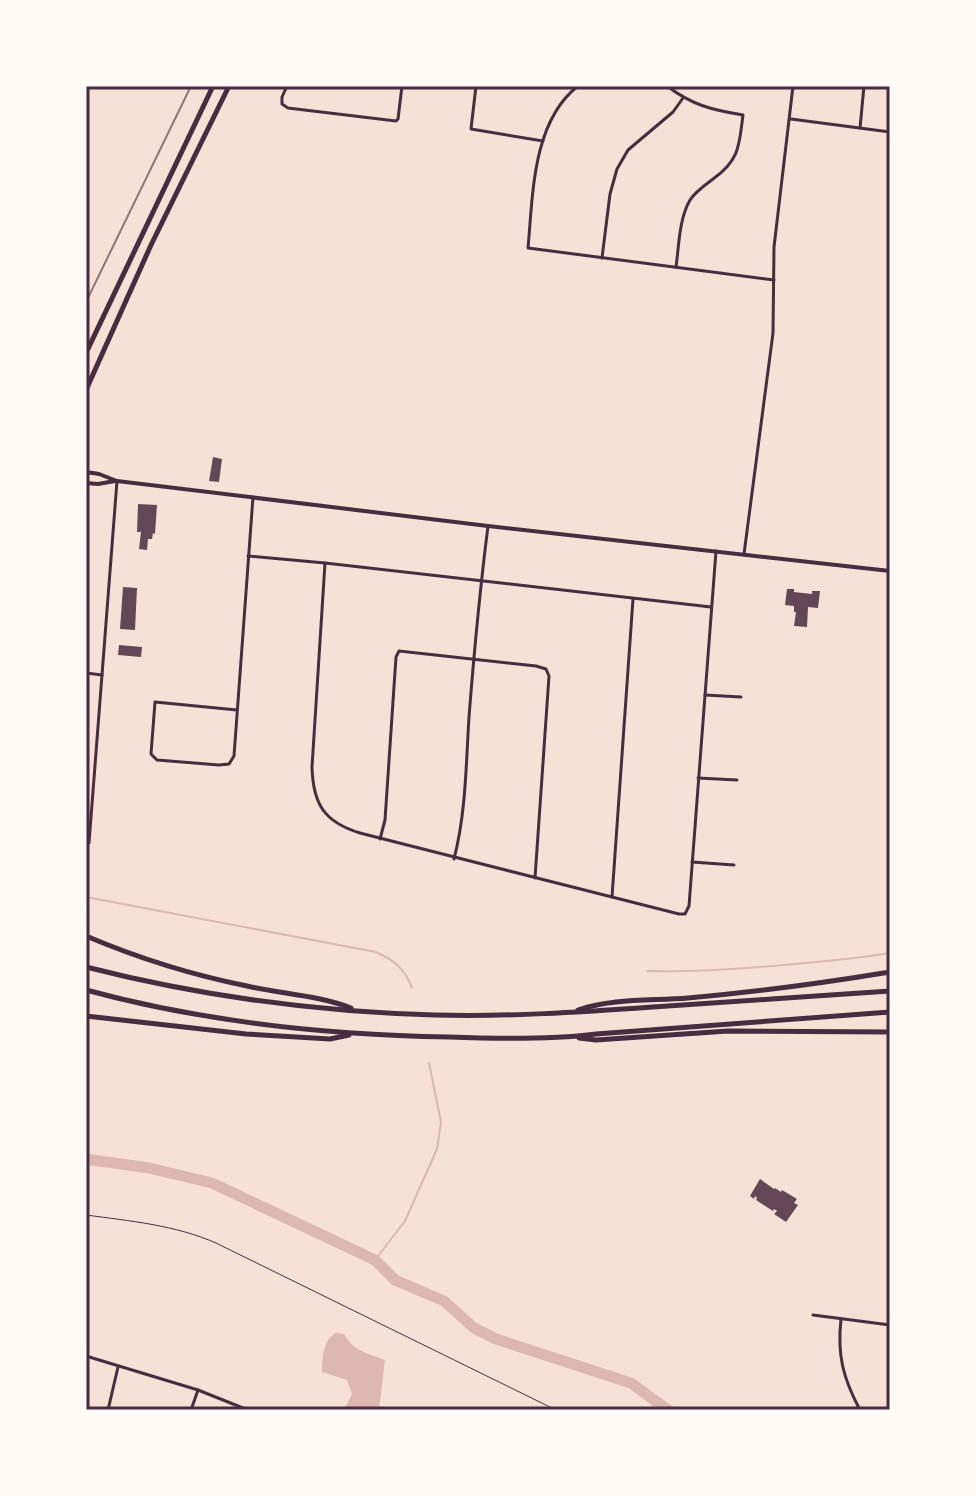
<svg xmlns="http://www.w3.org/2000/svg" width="976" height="1496" viewBox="0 0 976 1496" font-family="'Alegreya Sans',sans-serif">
	<rect width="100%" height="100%" fill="#f7e1d7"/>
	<path fill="#dcb8b0" d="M336 1333 344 1334C354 1352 368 1353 385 1360L379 1410H344L352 1394 347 1380 322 1372C322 1358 323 1340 336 1333Z"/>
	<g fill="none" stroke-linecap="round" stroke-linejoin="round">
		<g stroke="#dcb8b0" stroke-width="2">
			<path d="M86 897 376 952C394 960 406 970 412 988"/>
			<path d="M647 971C693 972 738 969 784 965 820 962 855 959 890 953"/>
			<polyline points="375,1260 405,1221 437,1149 441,1122 429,1063"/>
		</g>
		<polyline stroke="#dcb8b0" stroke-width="11" points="86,1159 149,1168 212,1183 375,1260 395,1280 444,1301 474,1328 496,1339 631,1383 668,1410"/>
	</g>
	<g fill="#644757">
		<polygon points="213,457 222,459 219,482 209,481"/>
		<polygon points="138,504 157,505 155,534 153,533 152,539 148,539 147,550 139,549 141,532 137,532"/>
		<polygon points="123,587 137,588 135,630 120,629"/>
		<polygon points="787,589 794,589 794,592 812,594 812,591 820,591 818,608 808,607 807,627 794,626 796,612 794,612 794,606 785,605"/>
		<polygon points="119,645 142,647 141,657 118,655"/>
		<polygon points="760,1179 774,1189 775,1188 781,1192 782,1190 797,1199 794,1203 798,1205 786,1222 774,1214 777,1211 774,1209 773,1211 756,1200 757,1198 755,1196 754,1199 750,1196"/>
	</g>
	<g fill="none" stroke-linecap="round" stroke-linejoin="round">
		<path stroke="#4a2c40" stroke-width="1" d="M86 1215C130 1221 175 1225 216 1243L556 1410"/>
		<g stroke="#4a2c40" stroke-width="3">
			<polyline points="287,86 282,97 282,104 288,108 396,121 398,119 402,86"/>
			<polyline points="476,86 471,129 543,141"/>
			<path d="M578 86C532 122 533 195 528 248L774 280"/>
			<path d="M667 86C692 105 712 110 743 115 739 145 740 160 713 179 705 185 695 192 690 200 679 219 679 246 676 267"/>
			<polyline points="86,87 86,86"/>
			<polyline points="791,119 890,132"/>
			<polyline points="860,128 864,86"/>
			<polyline points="602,258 610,194 617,169 628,150 673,112 683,98"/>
			<polyline points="744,554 773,333 774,247 793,86"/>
			<polyline points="248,556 325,563 711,607"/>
			<path d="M325 563 312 767C313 804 324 822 360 833L679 914H685L689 906 716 551"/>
			<polyline points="86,673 102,675"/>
			<polyline points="705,695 741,697"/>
			<polyline points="237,710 155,702 151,754 157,760 219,765 229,764 234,756 253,497"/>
			<polyline points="698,778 737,780"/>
			<polyline points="380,839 385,820 396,657 399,651 536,666 546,669 549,676 535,878"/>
			<polyline points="89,843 117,481"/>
			<path d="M454 859C466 813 466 764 469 717 474 653 480 589 488 526"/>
			<polyline points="692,862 734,865"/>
			<polyline points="612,897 633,599"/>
			<polyline points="813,1315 890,1325"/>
			<path d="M841 1319C837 1355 843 1378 860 1410"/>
			<polyline points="86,1356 198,1390 248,1410"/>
			<polyline points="108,1410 118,1367"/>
			<polyline points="191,1410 198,1390"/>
		</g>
		<g stroke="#4a2c40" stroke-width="4">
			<polyline points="86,472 99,474 117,481 488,526 890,571"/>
			<polyline points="86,483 98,484 115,481"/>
		</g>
		<g stroke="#4a2c40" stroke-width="5">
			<polyline points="86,353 213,86"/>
			<polyline points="86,390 151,245 229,86"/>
		</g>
		<g stroke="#4a2c40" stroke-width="5">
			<path d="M86 936C138 958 192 975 247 986 281 994 318 995 351 1008"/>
			<path d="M86 967C200 996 317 1012 435 1015 508 1017 581 1012 653 1007 732 1002 811 996 890 991"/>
			<path d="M86 990C204 1022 328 1035 449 1037 498 1039 548 1040 596 1034L890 1012"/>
			<path d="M578 1010C612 998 652 1001 688 998 756 992 823 983 890 972"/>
			<polyline points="86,1016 246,1034 330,1039 349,1035"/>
			<polyline points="579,1038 596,1040 728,1031 890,1032"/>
		</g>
		<polyline stroke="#8f747c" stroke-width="2" points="86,302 191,86"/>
	</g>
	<rect width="976" height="1496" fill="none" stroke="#fffaf5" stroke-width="176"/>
	<rect x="88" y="88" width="800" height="1320" fill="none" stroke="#4a2c40" stroke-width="3"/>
</svg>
